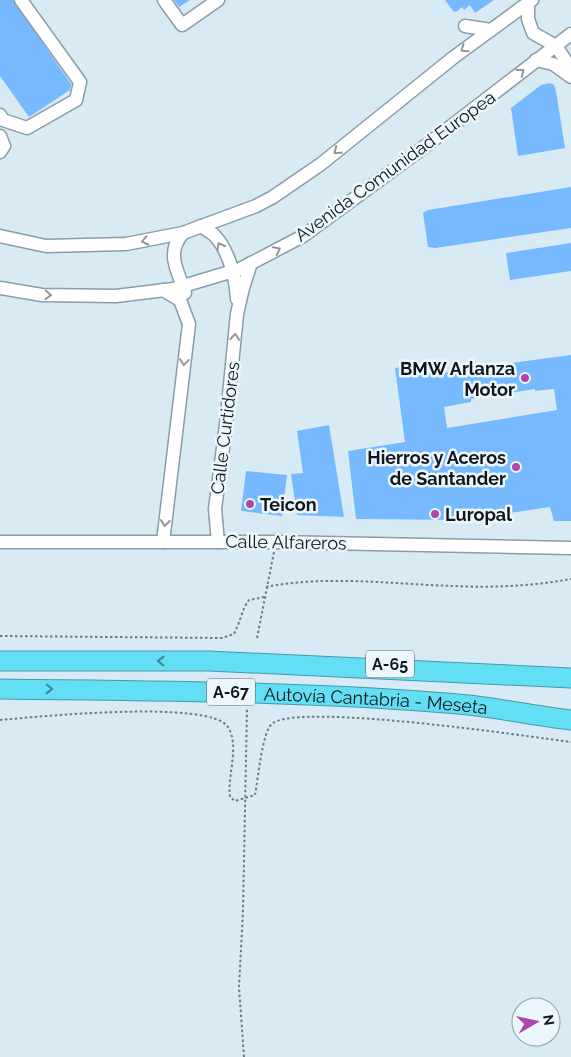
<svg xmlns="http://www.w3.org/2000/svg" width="571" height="1057" viewBox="0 0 571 1057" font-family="Raleway,sans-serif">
	<rect width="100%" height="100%" fill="#d8ebf5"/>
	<g fill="#76b9fe" fill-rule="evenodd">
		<polygon points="0,0 13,0 71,84 70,90 29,117 0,76"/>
		<polygon points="174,0 190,0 179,7"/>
		<polygon points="445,0 494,0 475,13 470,5 464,10 462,7 456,12 453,11"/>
		<polygon points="550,83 554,85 556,91 565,148 518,156 511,108 541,85"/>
		<polygon points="571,187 571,228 435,248 428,247 423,213 428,210"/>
		<polygon points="571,243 571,271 510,280 506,253"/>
		<path d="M571 355V521H554L550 507 462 520 356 519 348 451 405 442 395 368 437 361 439 373ZM535 389V391L554 389 557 410 447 428 444 407 471 402V399Z"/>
		<polygon points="329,425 344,517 297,515 291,474 303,473 297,431"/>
		<polygon points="246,471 287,475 282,516 241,511"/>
	</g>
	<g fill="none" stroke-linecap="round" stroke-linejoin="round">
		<defs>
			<g id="minor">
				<polyline points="164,0 182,25 218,0"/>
				<polyline points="528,0 528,19 533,33 556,46 571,69"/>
				<polyline points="465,26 491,30"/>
				<polyline points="536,60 553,64 571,77"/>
				<polyline points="0,115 3,120 27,128 76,100 80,82 21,0"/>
				<polyline points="0,136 4,146 0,152"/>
				<path d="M201 226C205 229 211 232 214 235 229 250 236 279 237 299"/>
				<path d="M183 233C165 254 178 270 185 293"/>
				<polyline points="0,236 46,246 126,244 183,233 256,206 273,197 321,164 454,57 532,0"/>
				<polyline points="0,288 42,295 116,296 173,289 240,269 303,236 415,154 571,34"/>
				<polyline points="163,290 180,300 189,324 163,542"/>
				<polyline points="0,542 276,542 571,548"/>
				<polyline points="218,542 215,509 226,425 237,314 243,288 251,263"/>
			</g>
			<g id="highway">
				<polyline points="0,661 209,661 571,678"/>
				<path id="s1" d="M0 689C153 691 306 691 458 704 496 707 533 716 571 720"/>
			</g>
		</defs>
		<use href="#minor" stroke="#8b9da7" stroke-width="15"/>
		<use href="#highway" stroke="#4699a8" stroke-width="21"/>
		<g stroke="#6d797f" stroke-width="2" stroke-dasharray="2.5 2.5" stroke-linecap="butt">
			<path d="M266 587C324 575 393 584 453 586 493 588 532 586 571 579"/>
			<path d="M0 636 222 638 234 634C240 623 242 609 249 600L264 597"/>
			<polyline points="257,638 274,552"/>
			<path d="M0 720C35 717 210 699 228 727 240 747 227 775 230 797L235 801 255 795C258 780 262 730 273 723 302 703 526 736 571 742"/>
			<polyline points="244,1057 239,987 243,911 247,708"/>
		</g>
		<use href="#minor" stroke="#fff" stroke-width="12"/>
		<use href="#highway" stroke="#63dff5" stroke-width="19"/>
	</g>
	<defs><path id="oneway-chevron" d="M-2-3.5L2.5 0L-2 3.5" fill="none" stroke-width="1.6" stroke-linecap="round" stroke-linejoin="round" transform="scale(1.25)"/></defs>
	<g stroke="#939698">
		<use href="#oneway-chevron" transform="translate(464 49) rotate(145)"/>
		<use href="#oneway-chevron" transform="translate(521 72) rotate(-38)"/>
		<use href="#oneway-chevron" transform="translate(337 151) rotate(141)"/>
		<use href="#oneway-chevron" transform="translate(145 241) rotate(168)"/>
		<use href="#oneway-chevron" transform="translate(220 246) rotate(-120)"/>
		<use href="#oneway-chevron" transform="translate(277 250) rotate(-27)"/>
		<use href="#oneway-chevron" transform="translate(48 295) rotate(3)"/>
		<use href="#oneway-chevron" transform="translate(235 337) rotate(-85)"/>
		<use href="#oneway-chevron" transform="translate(184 362) rotate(97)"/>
		<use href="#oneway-chevron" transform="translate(165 523) rotate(96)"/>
	</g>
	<g stroke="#3e8592">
		<use href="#oneway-chevron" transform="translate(161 661) rotate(-179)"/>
		<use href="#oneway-chevron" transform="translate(49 689) rotate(1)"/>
	</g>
	<g fill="#ac47ac" stroke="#ebf7fd" stroke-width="2">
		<circle cx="525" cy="378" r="5"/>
		<circle cx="516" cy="467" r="5"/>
		<circle cx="250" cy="504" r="5"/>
		<circle cx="435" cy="514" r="5"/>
	</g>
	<g text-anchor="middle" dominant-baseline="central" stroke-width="5" stroke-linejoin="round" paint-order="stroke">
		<g fill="#ebf7fd" stroke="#525a5e" stroke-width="1">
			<rect x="366" y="650.5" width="48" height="27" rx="4"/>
			<rect x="207" y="678.5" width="48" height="27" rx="4"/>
		</g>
		<g font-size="16" font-weight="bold" fill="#10161a">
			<text x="390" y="664">A-65</text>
			<text x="231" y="692">A-67</text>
		</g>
		<g font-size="18" fill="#10161a" stroke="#ebf7fd">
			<text transform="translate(395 166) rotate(-36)">Avenida Comunidad Europea</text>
			<text transform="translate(225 428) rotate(-83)">Calle Curtidores</text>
			<text transform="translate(286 542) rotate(1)">Calle Alfareros</text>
			<text stroke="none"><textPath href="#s1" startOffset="376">Autovía Cantabria - Meseta</textPath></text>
		</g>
		<g font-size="18" font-weight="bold" fill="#10161a" stroke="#ebf7fd" text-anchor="end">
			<text x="515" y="368">BMW Arlanza<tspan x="515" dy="21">Motor</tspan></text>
			<text x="506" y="457">Hierros y Aceros<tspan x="506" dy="21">de Santander</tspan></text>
			<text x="260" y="504" text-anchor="start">Teicon</text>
			<text x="445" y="514" text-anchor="start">Luropal</text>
		</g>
	</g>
	<g transform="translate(536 1022) rotate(81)"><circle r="24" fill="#ebf7fd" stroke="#939da2"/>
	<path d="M0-4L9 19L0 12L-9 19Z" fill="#ac47ac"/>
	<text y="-8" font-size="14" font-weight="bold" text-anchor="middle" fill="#10161a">N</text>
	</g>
</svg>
